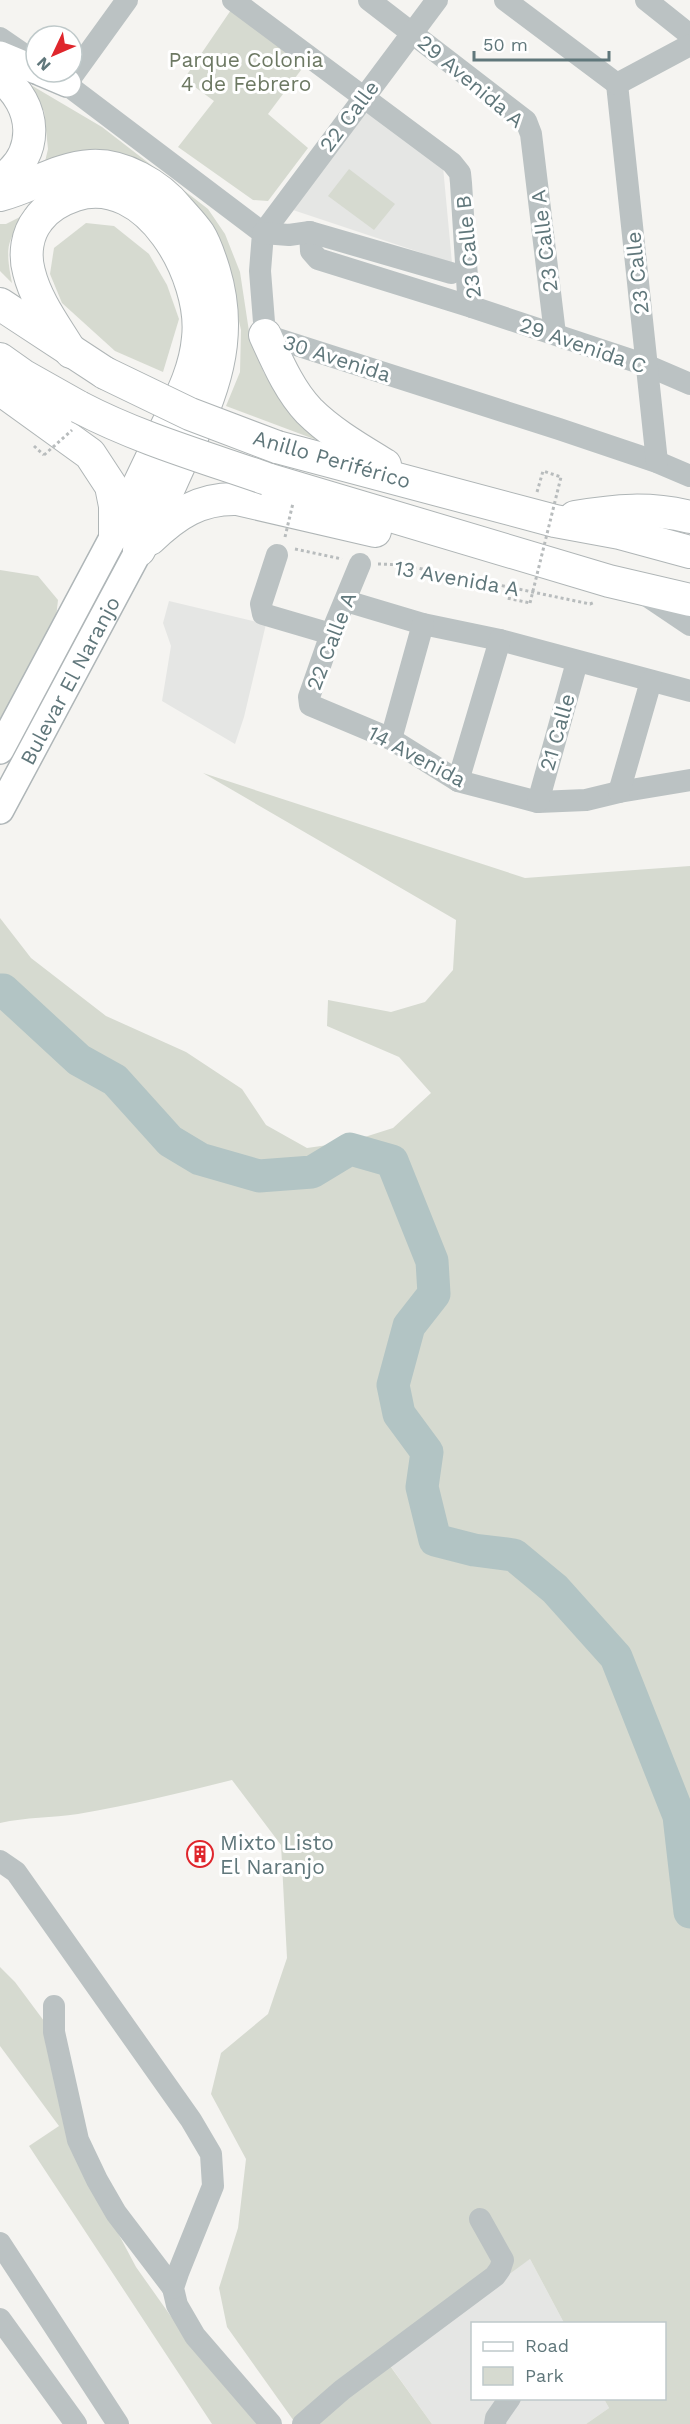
<svg xmlns="http://www.w3.org/2000/svg" width="690" height="2424" viewBox="0 0 690 2424" font-family="'Work Sans',sans-serif">
	<rect width="100%" height="100%" fill="#f5f4f1"/>
	<g fill="#e5e6e4">
		<polygon points="361,102 443,167 452,263 281,206"/>
		<polygon points="169,601 266,624 244,717 235,744 162,701 171,646 163,623"/>
		<polygon points="530,2259 564,2323 472,2324 472,2398 604,2399 609,2408 586,2424 432,2424 379,2350"/>
	</g>
	<g fill="#d6dad0">
		<polygon points="233,7 307,62 268,114 308,148 268,201 253,200 178,147 214,101 184,79"/>
		<polygon points="19,78 102,127 208,209 225,234 240,272 250,338 264,373 298,417 338,448 226,406 240,372 241,330 225,258 44,166 48,149 44,111"/>
		<polygon points="349,169 395,204 374,230 328,196"/>
		<path d="M30 212C6 239 5 247 12 283L0 271V224H6Z"/>
		<polygon points="86,223 114,226 149,254 167,285 179,319 163,372 115,351 62,303 50,274 54,248"/>
		<polygon points="0,570 38,576 58,600 53,644 0,763"/>
		<path d="M203 773 525 878 690 866V2424H586L609 2408 604 2399 664 2398V2324L564 2323 530 2259 388 2363 432 2424H296L227 2327 219 2288 238 2228 246 2159 211 2094 221 2053 268 2014 287 1958 281 1845 232 1780C181 1793 130 1805 78 1814 52 1818 26 1817 0 1823V918L31 958 106 1016 186 1052 242 1089 266 1125 307 1148 349 1142 393 1128 431 1093 399 1057 327 1026 328 1000 391 1012 425 1002 453 970 456 920Z"/>
		<polygon points="0,1967 15,1982 44,2021 100,2199 136,2267 170,2315 262,2424 212,2424 29,2146 59,2126 0,2046"/>
	</g>
	<g fill="none" stroke-linecap="round" stroke-linejoin="round">
		<polyline stroke="#b2c4c4" stroke-width="33" points="0,990 3,990 79,1060 115,1080 170,1141 200,1159 259,1176 312,1172 350,1149 392,1161 432,1261 434,1294 409,1326 393,1385 399,1414 427,1452 422,1487 435,1540 474,1550 514,1555 555,1589 616,1657 679,1816 690,1912"/>
		<defs>
			<g id="major">
				<polyline points="0,55 36,70"/>
				<polyline points="41,72 67,83"/>
				<polyline points="0,750 115,534"/>
				<path id="s1" d="M0 810 139 550"/>
			</g>
			<g id="highway">
				<path d="M0 77C37 104 41 155 0 181"/>
				<path d="M0 195C31 187 58 168 91 166 122 164 159 185 178 209 185 217 193 225 199 234 206 245 210 258 214 271 235 340 212 393 184 455 169 487 156 519 139 550"/>
				<polyline points="0,304 105,373"/>
				<path d="M265 335C277 361 289 390 309 411 331 433 359 449 385 465"/>
				<path d="M71 352C56 327 36 301 29 272 24 254 27 234 38 220 47 207 60 200 75 195 148 172 205 277 198 338 195 374 177 404 162 436 147 468 131 501 115 534"/>
				<polyline points="0,359 24,376 79,407"/>
				<polyline points="0,389 90,454 111,486 115,506 115,530"/>
				<polyline points="277,447 555,521 620,533 690,552"/>
				<polyline points="267,479 609,581 690,600"/>
				<path d="M575 517C616 510 649 507 690 517"/>
				<path d="M150 539C176 514 200 498 237 499L375 531"/>
			</g>
		</defs>
		<use href="#major" stroke="#afb6b8" stroke-width="30"/>
		<use href="#highway" stroke="#afb5b6" stroke-width="34"/>
		<g stroke="#b8bcbd" stroke-width="3" stroke-dasharray="3 3" stroke-linecap="butt">
			<polyline points="34,446 44,455"/>
			<polyline points="537,492 543,471 561,477"/>
			<polyline points="295,549 342,559"/>
			<polyline points="378,564 403,565 590,604 595,602"/>
			<polyline points="509,587 507,598 530,603"/>
		</g>
		<g stroke="#bbc2c3" stroke-width="22">
			<polyline points="233,0 452,163 460,173 461,183 468,294 472,307 646,365 690,384"/>
			<polyline points="369,0 526,121 531,134 555,334"/>
			<polyline points="505,0 617,84"/>
			<polyline points="646,0 690,35"/>
			<polyline points="0,38 32,60"/>
			<polyline points="54,75 263,233 260,271 265,335 559,429 657,462 690,476"/>
			<polyline points="67,83 127,0"/>
			<polyline points="617,84 657,462"/>
			<polyline points="617,84 690,45"/>
			<polyline points="310,232 311,251 318,259 472,307"/>
			<polyline points="263,233 437,0"/>
			<polyline points="263,233 289,235 310,232 451,273"/>
			<polyline points="277,555 261,604 263,614 331,634"/>
			<polyline points="360,564 331,634 309,697 310,705 391,739 458,781 538,802 586,800 619,792 690,780"/>
			<polyline points="644,594 690,625"/>
			<polyline points="346,601 423,624 500,640 690,691"/>
			<polyline points="391,739 423,624"/>
			<polyline points="458,781 500,640"/>
			<polyline points="619,792 651,681"/>
			<polyline points="538,802 577,662"/>
			<polyline points="0,1861 16,1872 191,2120 211,2154 213,2186 178,2273 173,2288 177,2305 195,2336 271,2424"/>
			<polyline points="54,2006 54,2032 78,2140 97,2180 116,2213 173,2288"/>
			<polyline points="0,2243 118,2424"/>
			<polyline points="0,2319 76,2424"/>
			<polyline points="303,2424 342,2390 495,2276 500,2269 503,2260 480,2219"/>
			<polyline points="495,2424 496,2418 510,2398"/>
		</g>
		<use href="#major" stroke="#fff" stroke-width="27"/>
		<use href="#highway" stroke="#fff" stroke-width="32"/>
		<defs>
			<g id="highway-bridge">
				<polyline points="105,373 190,414 277,447"/>
				<path d="M79 407C138 438 204 457 267 479"/>
			</g>
		</defs>
		<use href="#highway-bridge" stroke="#afb5b6" stroke-width="34" stroke-linecap="butt"/>
		<g stroke="#b8bcbd" stroke-width="3" stroke-dasharray="3 3" stroke-linecap="butt">
			<polyline points="44,455 72,430"/>
			<polyline points="285,537 293,503"/>
			<polyline points="530,603 561,477"/>
		</g>
		<use href="#highway-bridge" stroke="#fff" stroke-width="32"/>
	</g>
	<defs>
		<symbol id="building-ring" viewBox="-11 -11 22 22"><circle r="9.5" fill="#fff" stroke="#df262c" stroke-width="1.5"/><path d="M-4-6H4V6H1V3H-1V6H-4ZM-2.5-4.3h1.7v1.8h-1.7ZM.8-4.3h1.7v1.8H.8ZM-2.5-1h1.7V.8h-1.7ZM.8-1h1.7V.8H.8Z" fill="#df262c"/></symbol>
	</defs>
	<g fill-rule="evenodd">
		<use href="#building-ring" x="185" y="1839" width="30" height="30"/>
	</g>
	<g text-anchor="middle" dominant-baseline="central" stroke-width="6" stroke-linejoin="round" paint-order="stroke">
		<g font-size="21" fill="#6d7963" stroke="#fff">
			<text x="246" y="59">Parque Colonia<tspan x="246" dy="24">4 de Febrero</tspan></text>
		</g>
		<g font-size="21" fill="#60777b" stroke="#fff">
			<text transform="translate(471 81) rotate(40)">29 Avenida A</text>
			<text transform="translate(349 116) rotate(-53)">22 Calle</text>
			<text transform="translate(544 241) rotate(-97)">23 Calle A</text>
			<text transform="translate(468 247) rotate(-96)">23 Calle B</text>
			<text transform="translate(637 273) rotate(-96)">23 Calle</text>
			<text transform="translate(583 345) rotate(19)">29 Avenida C</text>
			<text transform="translate(337 358) rotate(18)">30 Avenida</text>
			<text transform="translate(332 459) rotate(16)">Anillo Periférico</text>
			<text transform="translate(457 578) rotate(10)">13 Avenida A</text>
			<text transform="translate(331 641) rotate(-69)">22 Calle A</text>
			<text stroke="none"><textPath href="#s1" startOffset="147">Bulevar El Naranjo</textPath></text>
			<text transform="translate(557 732) rotate(-74)">21 Calle</text>
			<text transform="translate(417 756) rotate(28)">14 Avenida</text>
		</g>
		<g font-size="21" fill="#60777b" stroke="#fff" text-anchor="start">
			<text x="220" y="1842">Mixto Listo<tspan x="220" dy="24">El Naranjo</tspan></text>
		</g>
	</g>
	<rect x="471" y="2322" width="195" height="78" fill="#ffffff" stroke="#bfc9ca" stroke-width="1.5"/>
	<rect x="483" y="2342" width="30" height="9" fill="#ffffff" stroke="#bfc9ca" stroke-width="1.5"/>
	<text x="525" y="2352" font-size="18" fill="#60777b">Road</text>
	<rect x="483" y="2367" width="30" height="18" fill="#d6dad0" stroke="#bfc9ca" stroke-width="1.5"/>
	<text x="525" y="2382" font-size="18" fill="#60777b">Park</text>
	<g transform="translate(54 54) rotate(226)"><circle r="28" fill="#ffffff" stroke="#bfc9ca" stroke-width="1.5"/>
	<path d="M0-4.5L10 22L0 15L-10 22Z" fill="#df262c"/>
	<text y="-9" font-size="16" font-weight="bold" text-anchor="middle" fill="#60777b">N</text>
	</g>
	<path d="M474 51v9h135v-9" fill="none" stroke="#60777b" stroke-width="3"/>
	<text x="483" y="51" font-size="18" fill="#60777b" stroke="#ffffff" stroke-width="4.5" paint-order="stroke">50 m</text>
</svg>
